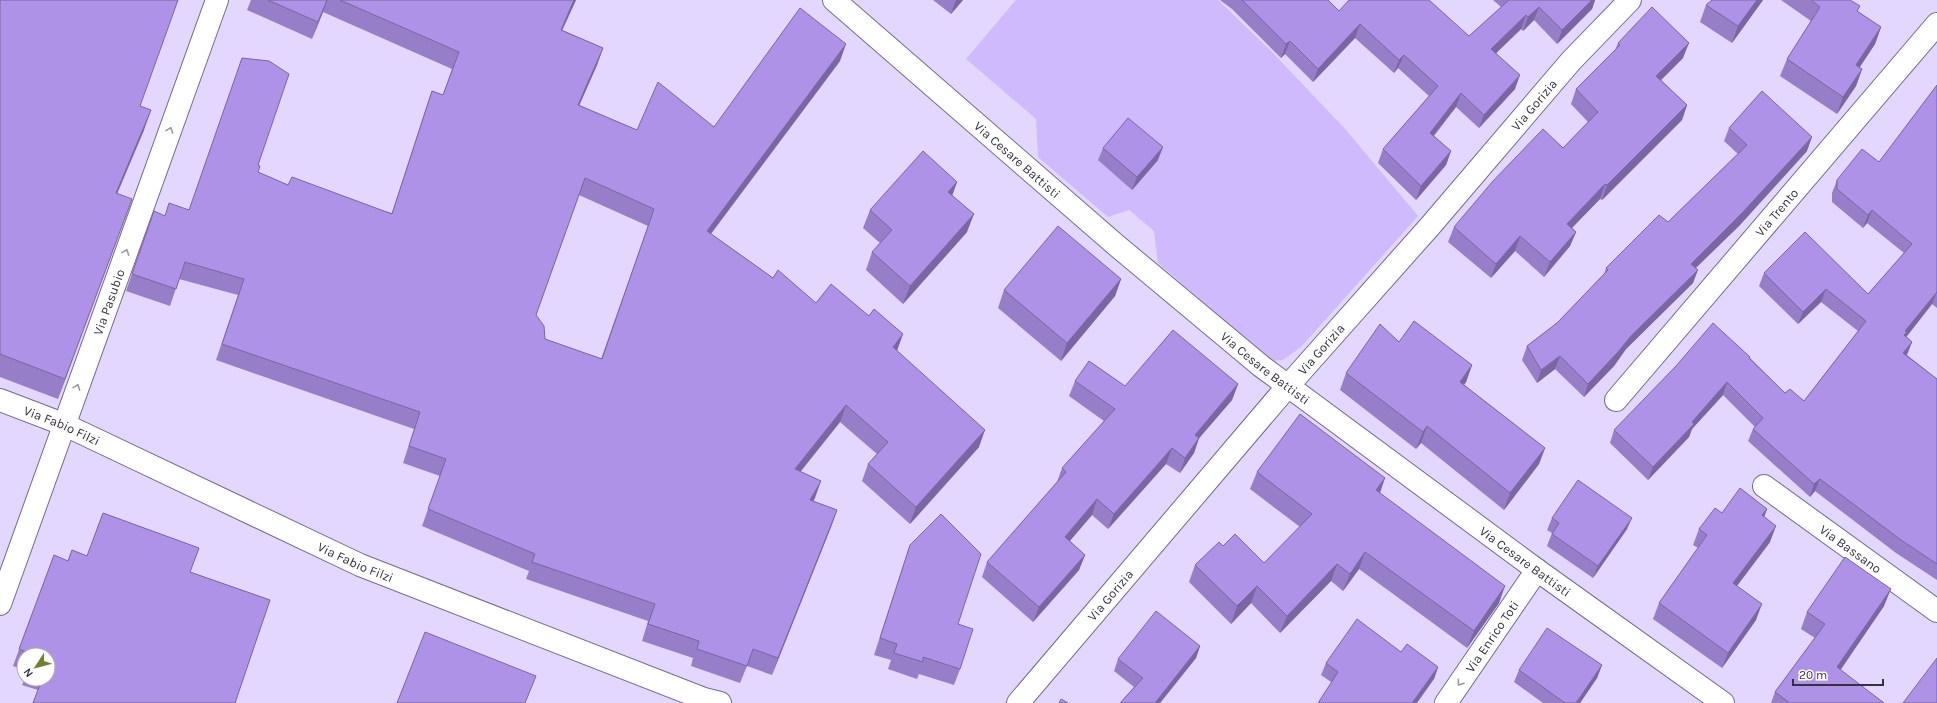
<svg xmlns="http://www.w3.org/2000/svg" width="1937" height="703" viewBox="0 0 1937 703" font-family="Karla,sans-serif">
	<rect width="100%" height="100%" fill="#e3d7ff"/>
	<polygon fill="#cebafd" points="1016,0 1218,0 1273,53 1346,130 1418,216 1301,347 1283,360 1271,361 1158,263 1154,231 1129,210 1108,217 1038,157 1036,119 966,59"/>
	<g fill="none" stroke-linecap="round" stroke-linejoin="round">
		<defs>
			<g id="street">
				<path id="s1" d="M834 0 1116 245 1261 366 1537 570 1723 703"/>
				<path id="s2" d="M0 400 63 424 360 565 704 699 720 703"/>
				<path id="s3" d="M1616 400 1937 24"/>
				<path id="s4" d="M1764 486 1937 611"/>
				<path id="s5" d="M0 604 217 0"/>
				<path id="s6" d="M1018 703 1287 387 1431 225 1571 61 1630 0"/>
				<path id="s7" d="M1446 703 1537 570"/>
			</g>
		</defs>
		<use href="#street" stroke="#756a8e" stroke-width="24"/>
		<use href="#street" stroke="#fff" stroke-width="22"/>
	</g>
	<g fill="#967ec8" fill-rule="evenodd">
		<polygon points="0,0 140,106 144,130 117,193 68,372 58,399 0,377"/>
		<path d="M251 0H576L562 30 603 48 597 65 579 105 637 130 714 127 840 61 711 234 773 278 816 303 897 351 979 447 910 524 862 481 868 464 877 454 840 422 800 472 815 498 813 501 837 510 831 527 772 675 747 666 740 683 691 666 693 658 642 641 648 621 526 579 529 571 422 526 440 476 403 463 414 429 216 360 238 295 179 279 170 306 126 291 154 211 165 216 188 210 258 165V172L288 185 392 213 426 108 432 91 443 95 452 69 323 12 312 39 247 10ZM579 195 648 226 601 359 545 339 536 315Z"/>
		<polygon points="933,0 963,0 951,14"/>
		<polygon points="1220,0 1328,0 1339,11 1469,36 1501,7 1493,0 1595,0 1592,9 1557,44 1534,20 1523,31 1521,29 1496,53 1515,89 1479,128 1456,107 1434,136 1451,151 1446,165 1416,200 1378,163 1383,149 1429,96 1398,68 1394,73 1355,38 1313,82 1285,54 1281,58 1232,9"/>
		<polygon points="1712,0 1763,0 1732,43 1700,22 1706,5"/>
		<polygon points="1781,0 1850,0 1858,12 1881,27 1875,44 1859,68 1862,69 1856,86 1837,114 1780,76 1787,59 1811,21"/>
		<polygon points="1618,43 1683,58 1661,80 1687,105 1682,120 1602,200 1600,199 1572,228 1576,232 1570,246 1544,277 1515,251 1491,278 1448,242 1454,227 1563,148 1588,122 1571,104 1576,89 1615,50"/>
		<polygon points="1937,85 1937,308 1932,304 1906,337 1912,342 1907,355 1937,379 1937,580 1896,553 1815,491 1810,497 1748,441 1753,429 1755,427 1723,395 1692,429 1689,437 1648,480 1610,443 1614,430 1750,357 1750,358 1785,393 1804,401 1858,331 1821,302 1798,324 1759,286 1764,273 1868,294 1904,253 1867,223 1863,228 1832,202 1832,193 1837,180 1879,162"/>
		<polygon points="1729,128 1807,151 1739,226 1696,268 1693,283 1626,349 1614,366 1584,397 1555,369 1537,383 1522,360 1527,346 1557,323 1604,274 1606,268 1668,222 1738,154 1724,141"/>
		<polygon points="1103,148 1158,160 1132,190 1098,160"/>
		<polygon points="957,182 952,195 967,232 903,304 866,270 872,252 880,243 863,228 870,210"/>
		<polygon points="1121,279 1115,296 1061,361 998,308 1004,290"/>
		<polygon points="1399,342 1472,365 1466,382 1464,385 1545,448 1539,464 1504,510 1421,443 1416,449 1340,390 1346,373"/>
		<polygon points="1075,381 1125,386 1238,384 1232,400 1199,438 1194,453 1180,473 1166,464 1108,529 1092,515 1070,541 1085,555 1079,570 1033,622 982,577 987,562 1057,482 1062,468 1104,421 1069,396"/>
		<polygon points="1257,472 1380,493 1499,603 1467,648 1359,569 1343,591 1331,581 1280,633 1251,603 1231,624 1189,582 1195,565 1223,546 1264,563 1300,527 1250,489"/>
		<polygon points="1767,509 1764,517 1770,542 1737,586 1756,620 1722,668 1653,619 1659,603 1698,548 1693,545 1699,529 1722,513"/>
		<polygon points="103,513 199,548 190,572 270,600 235,703 33,703 38,690 22,685 25,679 48,679 48,655 24,655 24,670 13,666 54,555 68,561 72,550 87,556"/>
		<polygon points="1552,518 1627,529 1593,578 1547,546 1552,533 1547,530"/>
		<polygon points="910,545 958,624 960,669 954,685 919,674 917,679 888,669 891,660 874,655"/>
		<polygon points="1884,606 1840,670 1884,703 1771,703 1775,692 1815,638 1801,629 1807,612"/>
		<polygon points="1200,646 1196,658 1160,703 1120,703 1134,687 1114,671 1118,659"/>
		<polygon points="1401,652 1438,667 1434,679 1331,682 1321,675 1326,663"/>
		<polygon points="1602,665 1597,678 1580,703 1543,703 1514,682 1519,670"/>
	</g>
	<g fill="#7a66a2">
		<polygon points="327,0 323,12 312,39 318,22"/>
		<polygon points="574,0 576,0 555,46 561,30"/>
		<polygon points="956,0 963,0 951,14"/>
		<polygon points="1592,0 1595,0 1592,9 1557,44 1562,30"/>
		<polygon points="1757,0 1763,0 1732,43 1738,26"/>
		<polygon points="1539,7 1534,20 1523,31 1528,17"/>
		<polygon points="1526,15 1521,29 1486,63 1491,49"/>
		<polygon points="1360,24 1355,38 1313,82 1318,69"/>
		<polygon points="1881,27 1875,44 1850,82 1856,65"/>
		<polygon points="1290,41 1285,54 1281,58 1286,44"/>
		<polygon points="1689,43 1683,58 1651,90 1656,76"/>
		<polygon points="846,44 840,61 700,248 707,231"/>
		<polygon points="603,48 597,65 572,122 578,105"/>
		<polygon points="1404,55 1398,68 1394,73 1399,60"/>
		<polygon points="1862,69 1856,86 1837,114 1843,97"/>
		<polygon points="1520,75 1515,89 1479,128 1484,115"/>
		<polygon points="1461,93 1456,107 1425,146 1430,133"/>
		<polygon points="1687,105 1682,120 1602,200 1607,185"/>
		<polygon points="151,110 144,130 109,213 116,193"/>
		<polygon points="1812,137 1807,151 1739,226 1686,277 1691,264"/>
		<polygon points="1163,147 1158,160 1132,190 1137,177"/>
		<polygon points="1451,151 1446,165 1416,200 1421,186"/>
		<polygon points="957,182 951,199 948,192"/>
		<polygon points="1605,184 1600,199 1562,238 1567,224"/>
		<polygon points="1872,210 1867,223 1863,228 1868,215"/>
		<polygon points="974,214 967,232 903,304 910,286"/>
		<polygon points="125,219 68,372 58,399 65,379"/>
		<polygon points="1576,232 1570,246 1544,277 1550,262"/>
		<polygon points="1520,236 1515,251 1491,278 1496,264"/>
		<polygon points="1698,270 1693,283 1626,349 1614,366 1584,397 1588,384 1631,336"/>
		<polygon points="1121,279 1115,296 1061,361 1067,343"/>
		<polygon points="1826,289 1821,302 1798,324 1803,312"/>
		<polygon points="1937,291 1932,304 1904,340 1899,348 1905,331"/>
		<polygon points="903,334 897,351 886,364 893,347"/>
		<polygon points="1912,342 1907,354 1899,366 1903,353"/>
		<polygon points="1560,356 1555,369 1537,383 1541,370"/>
		<polygon points="1472,365 1466,382 1454,399 1460,382"/>
		<polygon points="1727,382 1723,395 1692,429 1689,437 1648,480 1653,467"/>
		<polygon points="1238,384 1232,400 1189,450 1195,435"/>
		<polygon points="846,405 840,422 789,486 795,469"/>
		<polygon points="1427,426 1421,443 1416,449 1423,432"/>
		<polygon points="985,430 979,447 910,524 916,507"/>
		<polygon points="1199,438 1194,453 1180,473 1185,458"/>
		<polygon points="1172,448 1166,464 1108,529 1114,514"/>
		<polygon points="1545,448 1539,464 1504,510 1510,493"/>
		<polygon points="1385,478 1379,496 1376,490"/>
		<polygon points="1820,479 1815,491 1810,497 1814,484"/>
		<polygon points="821,481 815,498 804,517 810,500"/>
		<polygon points="1097,499 1092,515 1060,552 1065,537"/>
		<polygon points="1767,509 1761,525 1762,515"/>
		<polygon points="837,510 831,527 772,675 778,658"/>
		<polygon points="1632,518 1627,529 1593,578 1598,566"/>
		<polygon points="1776,526 1770,542 1727,599 1733,583"/>
		<polygon points="1365,552 1359,569 1343,591 1350,574"/>
		<polygon points="1085,555 1079,570 1033,622 1039,607"/>
		<polygon points="1337,564 1331,581 1280,633 1287,616"/>
		<polygon points="1257,586 1251,603 1231,624 1237,606"/>
		<polygon points="1505,586 1499,603 1467,648 1474,631"/>
		<polygon points="1891,589 1884,606 1831,684 1837,667"/>
		<polygon points="1762,604 1756,620 1722,668 1728,653"/>
		<polygon points="1200,646 1196,658 1160,703 1155,703"/>
		<polygon points="1602,665 1597,678 1580,703 1576,703"/>
		<polygon points="1438,667 1434,679 1417,703 1412,703"/>
	</g>
	<g fill="#ae92e8" stroke="#7a66a2" fill-rule="evenodd">
		<polygon points="0,0 178,0 140,106 151,110 116,193 132,199 65,379 0,354"/>
		<polygon points="268,0 327,0 318,22"/>
		<path d="M340 0H574L561 30 603 48 578 105 637 130 658 82 714 127 800 8 846 44 707 231 773 278 778 270 816 303 831 284 869 316 874 309 903 334 893 347 985 430 916 507 868 464 888 442 846 405 795 469 821 481 810 500 837 510 778 658 753 649 747 666 697 649 699 641 648 624 655 604 532 562 535 554 428 509 446 459 409 446 420 412 222 344 244 279 185 262 176 289 132 274 154 211 165 216 169 203 189 210 242 58 269 61 289 74 258 165 260 166 258 172 288 185 292 177 392 214 432 91 443 95 459 52ZM585 178 654 209 602 359 545 339 544 326 536 315Z"/>
		<polygon points="1242,0 1328,0 1339,11 1349,0 1429,0 1469,36 1509,0 1592,0 1562,30 1539,7 1528,17 1526,15 1491,49 1520,75 1484,115 1461,93 1430,133 1451,151 1421,186 1383,149 1438,86 1404,55 1399,60 1360,24 1318,69 1290,41 1286,44"/>
		<polygon points="1712,0 1757,0 1738,26 1706,5"/>
		<polygon points="1811,0 1850,0 1860,6 1857,11 1881,27 1856,65 1862,69 1843,97 1787,59 1820,7"/>
		<polygon points="1652,7 1689,43 1656,76 1687,105 1607,185 1605,184 1567,224 1576,232 1550,262 1520,236 1496,264 1454,227 1493,181 1543,129 1563,148 1598,112 1576,89 1620,45 1618,43"/>
		<polygon points="1937,85 1937,292 1905,331 1907,332 1904,335 1912,342 1903,353 1937,379 1937,564 1901,540 1820,479 1814,484 1753,429 1763,418 1727,382 1692,422 1694,424 1653,467 1614,430 1676,366 1713,323 1750,357 1749,358 1785,393 1790,389 1804,401 1866,321 1826,289 1803,312 1764,273 1805,232 1868,294 1912,244 1872,210 1868,215 1837,189 1837,180 1862,149 1879,162"/>
		<polygon points="1762,91 1812,137 1743,212 1691,264 1698,270 1631,336 1618,352 1588,384 1560,356 1541,370 1527,346 1557,323 1608,270 1606,268 1659,215 1668,222 1747,145 1729,128"/>
		<polygon points="1128,118 1163,147 1137,177 1103,148"/>
		<polygon points="923,151 957,182 948,192 974,214 910,286 872,252 892,230 870,210"/>
		<polygon points="1058,226 1121,279 1067,343 1004,290"/>
		<polygon points="1414,321 1472,365 1460,382 1545,448 1510,493 1427,426 1423,432 1346,373 1380,324 1399,342"/>
		<polygon points="1173,330 1238,384 1195,435 1199,438 1185,458 1172,448 1114,514 1097,499 1065,537 1085,555 1039,607 987,562 1066,472 1062,468 1115,409 1075,381 1089,361 1125,386"/>
		<polygon points="1300,414 1385,478 1376,490 1505,586 1474,631 1365,552 1350,574 1337,564 1287,616 1257,586 1237,606 1195,565 1219,542 1223,546 1235,534 1264,563 1312,514 1257,472"/>
		<polygon points="1578,480 1632,518 1598,566 1552,534 1559,523 1552,518"/>
		<polygon points="1740,488 1767,509 1762,515 1776,526 1733,583 1762,604 1728,653 1659,603 1707,535 1699,529 1715,508 1722,513"/>
		<polygon points="103,513 199,548 190,572 270,600 235,703 33,703 42,679 48,679 48,655 33,655 19,649 54,555 68,561 72,550 87,556"/>
		<polygon points="941,514 981,554 958,624 973,629 960,669 923,657 923,662 894,653 897,644 880,638 910,545"/>
		<polygon points="1845,557 1891,589 1837,667 1884,703 1790,703 1775,692 1825,624 1807,612"/>
		<polygon points="1156,611 1200,646 1155,703 1120,703 1143,678 1118,659"/>
		<polygon points="1357,619 1401,652 1407,644 1438,667 1412,703 1318,703 1338,672 1326,663"/>
		<polygon points="1547,628 1602,665 1576,703 1565,703 1519,670"/>
		<polygon points="425,632 536,676 525,703 397,703"/>
		<polygon points="1937,658 1937,703 1903,703"/>
		<polygon points="1061,699 1068,703 1059,703"/>
	</g>
	<defs><path id="oneway-chevron" d="M-2-3.5L2.5 0L-2 3.5" fill="none" stroke-width="1.6" stroke-linecap="round" stroke-linejoin="round"/></defs>
	<g stroke="#9a98a0">
		<use href="#oneway-chevron" transform="translate(170 130) rotate(-70)"/>
		<use href="#oneway-chevron" transform="translate(126 252) rotate(-70)"/>
		<use href="#oneway-chevron" transform="translate(77 387) rotate(-70)"/>
		<use href="#oneway-chevron" transform="translate(1460 683) rotate(124)"/>
	</g>
	<g text-anchor="middle" dominant-baseline="central" stroke-width="3.5" stroke-linejoin="round" paint-order="stroke">
		<g font-size="13" fill="#363140" stroke="#fff">
			<text stroke="none"><textPath href="#s6" startOffset="790">Via Gorizia</textPath></text>
			<text stroke="none"><textPath href="#s1" startOffset="243">Via Cesare Battisti</textPath></text>
			<text stroke="none"><textPath href="#s3" startOffset="247">Via Trento</textPath></text>
			<text stroke="none"><textPath href="#s5" startOffset="321">Via Pasubio</textPath></text>
			<text stroke="none"><textPath href="#s6" startOffset="466">Via Gorizia</textPath></text>
			<text stroke="none"><textPath href="#s1" startOffset="567">Via Cesare Battisti</textPath></text>
			<text stroke="none"><textPath href="#s2" startOffset="67">Via Fabio Filzi</textPath></text>
			<text stroke="none"><textPath href="#s4" startOffset="107">Via Bassano</textPath></text>
			<text stroke="none"><textPath href="#s2" startOffset="391">Via Fabio Filzi</textPath></text>
			<text stroke="none"><textPath href="#s1" startOffset="891">Via Cesare Battisti</textPath></text>
			<text stroke="none"><textPath href="#s6" startOffset="142">Via Gorizia</textPath></text>
			<text stroke="none"><textPath href="#s7" startOffset="81">Via Enrico Toti</textPath></text>
		</g>
	</g>
	<g transform="translate(36 667) rotate(234)"><circle r="19" fill="#ffffff" stroke="#afadb3"/>
	<path d="M0-3L7 15L0 10L-7 15Z" fill="#71802e"/>
	<text y="-6" font-size="11" font-weight="bold" text-anchor="middle" fill="#363140">N</text>
	</g>
	<path d="M1793 679v6h90v-6" fill="none" stroke="#363140" stroke-width="2"/>
	<text x="1799" y="679" font-size="12" fill="#363140" stroke="#ffffff" stroke-width="3" paint-order="stroke">20 m</text>
</svg>
